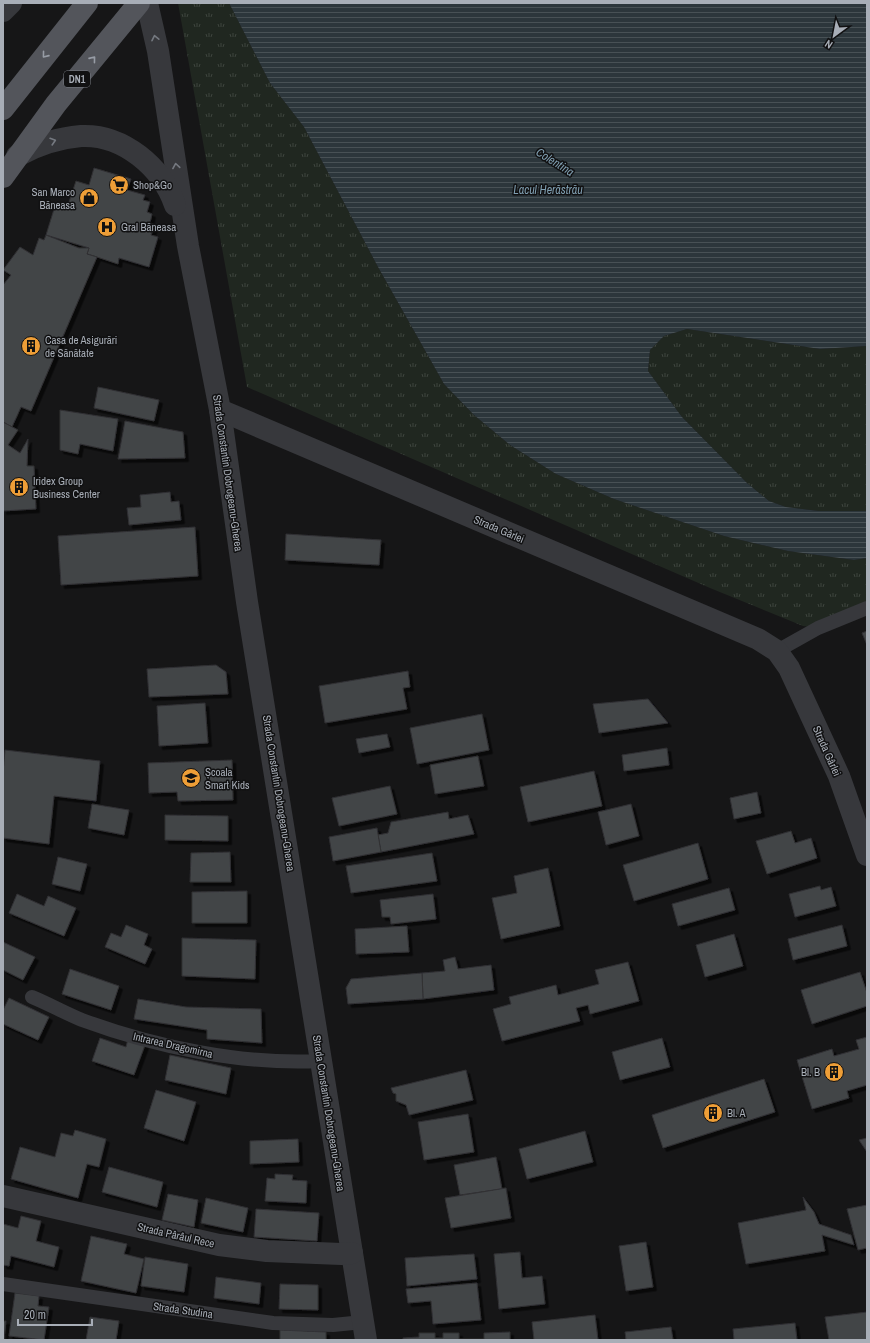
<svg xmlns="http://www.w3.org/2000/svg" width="870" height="1343" viewBox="0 0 870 1343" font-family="'Archivo Narrow',sans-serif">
	<defs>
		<pattern id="park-tufts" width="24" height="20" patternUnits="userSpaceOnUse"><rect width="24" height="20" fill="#202720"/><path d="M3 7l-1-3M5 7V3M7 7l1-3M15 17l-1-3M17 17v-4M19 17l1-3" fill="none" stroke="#3e443e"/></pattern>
		<pattern id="water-rules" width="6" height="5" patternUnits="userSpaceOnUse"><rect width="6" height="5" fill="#2c363b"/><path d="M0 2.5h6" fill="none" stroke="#485155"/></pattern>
		<filter id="shadow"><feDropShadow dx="3.5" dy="3.5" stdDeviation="0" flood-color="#0009"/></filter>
	</defs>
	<rect width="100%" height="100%" fill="#161617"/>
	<g fill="url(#park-tufts)">
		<polygon points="178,3 229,3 270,83 304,127 378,267 444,384 474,415 510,445 556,474 614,499 724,536 788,551 854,560 867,558 867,608 818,628 803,626 710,588 247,387"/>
		<polygon points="687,329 820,349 867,346 867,511 819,511 786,507 769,501 747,483 682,417 648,371 650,350 664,336"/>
	</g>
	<polygon fill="url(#water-rules)" points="229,3 867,3 867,346 820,349 687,329 664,336 650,350 648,371 682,417 747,483 769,501 786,507 819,511 867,511 867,558 854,560 788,551 724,536 614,499 556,474 510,445 474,415 444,384 378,267 304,127 270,83"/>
	<g fill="#424447" stroke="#303033" filter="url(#shadow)">
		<polygon points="94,168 131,179 127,190 145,195 143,200 150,202 147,212 152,214 150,223 155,225 151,235 158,237 149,267 119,258 118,264 97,257 87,254 89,248 46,235 55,206 59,207 60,203 68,205 76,181 89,185"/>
		<polygon points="46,235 79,248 89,248 87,254 97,257 31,411 21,407 12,427 3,422 3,285 11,275 3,270 20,247 33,255 39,238 44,240"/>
		<polygon points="98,387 159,400 154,421 94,408"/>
		<polygon points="60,410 118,419 113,451 80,444 78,454 60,450"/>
		<polygon points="125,421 183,432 185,458 118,459"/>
		<polygon points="3,422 18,430 8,445 20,453 28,439 27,466 34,466 36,509 3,511"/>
		<polygon points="170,492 171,502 179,501 181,520 129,525 127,508 141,507 140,495"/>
		<polygon points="195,527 198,576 61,585 58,536"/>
		<polygon points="286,534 381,540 379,565 285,560"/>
		<polygon points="867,631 867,645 862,633"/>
		<polygon points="216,665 226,672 228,694 149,697 147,669"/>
		<polygon points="408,671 410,687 403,688 407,709 325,723 319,686"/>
		<polygon points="648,699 668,723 599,733 593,704"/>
		<polygon points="205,703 208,743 159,746 157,706"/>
		<polygon points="482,714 489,750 417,764 410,728"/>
		<polygon points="387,734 390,747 359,753 356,739"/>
		<polygon points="667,748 669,765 624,771 622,755"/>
		<polygon points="5,750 100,761 96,801 54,796 49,844 3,838 3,772"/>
		<polygon points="478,756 484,786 435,794 430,765"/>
		<polygon points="232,760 233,800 178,801 177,792 149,793 148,763"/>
		<polygon points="594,771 602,806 528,822 520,787"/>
		<polygon points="390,786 397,814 339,826 332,798"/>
		<polygon points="757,792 761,813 734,819 730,798"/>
		<polygon points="92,804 129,810 124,835 88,828"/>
		<polygon points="631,804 639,836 606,845 598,812"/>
		<polygon points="448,812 449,819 468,815 474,834 381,852 378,835 388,833 391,822"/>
		<polygon points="165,815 228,816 228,841 165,840"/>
		<polygon points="377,828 381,852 333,861 329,837"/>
		<polygon points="791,831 795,843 811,838 817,858 767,874 756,841"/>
		<polygon points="698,843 708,879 634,901 623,865"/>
		<polygon points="230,852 231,882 190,882 191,853"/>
		<polygon points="432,853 437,881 351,893 346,866"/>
		<polygon points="58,857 87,864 80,891 52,884"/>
		<polygon points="548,868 560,926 501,939 492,898 517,893 514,876"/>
		<polygon points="820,886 821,890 831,887 836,906 795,917 789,894"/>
		<polygon points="729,888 735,910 678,926 672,904"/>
		<polygon points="247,891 247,923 192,923 192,892"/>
		<polygon points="17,894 44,906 48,896 76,908 64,936 9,913"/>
		<polygon points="433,894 436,919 391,924 390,917 382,917 380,900"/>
		<polygon points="126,925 148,934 144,945 152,949 145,964 105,947 111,933 121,937"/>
		<polygon points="842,925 847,946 793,960 788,939"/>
		<polygon points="407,926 409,952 356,954 355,929"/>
		<polygon points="734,934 743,966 705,977 696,945"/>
		<polygon points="182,938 256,940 255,979 182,976"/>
		<polygon points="3,942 35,957 23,980 3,970"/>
		<polygon points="455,957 458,969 491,965 494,990 423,999 422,973 445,971 443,960"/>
		<polygon points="628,962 639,1001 590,1014 588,1005 576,1008 580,1021 502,1041 493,1009 511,1004 509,997 556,985 558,995 599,984 595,970"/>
		<polygon points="70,969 119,986 111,1010 62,994"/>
		<polygon points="860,972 867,993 867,1006 812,1024 801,990"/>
		<polygon points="422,973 423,999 348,1004 346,988 351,979"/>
		<polygon points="9,998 49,1017 38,1040 3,1024 3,1010"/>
		<polygon points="138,999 186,1007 261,1009 262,1043 207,1039 207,1030 134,1019"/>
		<polygon points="867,1037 867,1085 847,1091 849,1098 812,1109 797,1060 832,1049 834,1056 859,1049 856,1040"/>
		<polygon points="100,1038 126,1047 128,1039 145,1045 134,1075 92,1061"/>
		<polygon points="662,1038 670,1067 620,1080 612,1052"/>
		<polygon points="170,1055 231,1068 226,1094 165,1080"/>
		<polygon points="466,1070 473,1100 409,1115 406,1105 396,1101 396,1094 393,1093 391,1088"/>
		<polygon points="764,1079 775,1112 663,1148 652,1115"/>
		<polygon points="156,1090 196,1102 184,1141 144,1128"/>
		<polygon points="468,1114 474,1152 424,1160 418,1122"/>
		<polygon points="75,1130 106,1139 99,1167 87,1164 78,1198 11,1179 20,1147 55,1157 61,1133 73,1136"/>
		<polygon points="585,1131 593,1162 527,1179 519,1149"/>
		<polygon points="867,1138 867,1152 859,1140"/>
		<polygon points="298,1139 299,1162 250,1164 250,1141"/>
		<polygon points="496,1157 502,1189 460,1195 454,1165"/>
		<polygon points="109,1167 163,1182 157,1207 102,1192"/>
		<polygon points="275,1174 293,1175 292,1180 307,1181 306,1203 265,1201 267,1178 275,1179"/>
		<polygon points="506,1188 511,1218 451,1228 445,1198"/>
		<polygon points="168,1194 198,1200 194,1227 162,1220"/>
		<polygon points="803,1197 814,1212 819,1224 851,1235 854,1245 822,1235 825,1251 746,1264 738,1223 806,1210"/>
		<polygon points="206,1198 248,1208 243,1232 201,1223"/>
		<polygon points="867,1205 867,1248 858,1250 847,1209"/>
		<polygon points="256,1209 319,1213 317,1241 254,1237"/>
		<polygon points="21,1216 41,1221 36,1241 59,1247 54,1267 11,1256 9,1266 3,1265 3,1224 18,1228"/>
		<polygon points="91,1236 127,1244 124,1254 144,1259 136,1293 81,1281"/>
		<polygon points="646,1242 653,1287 626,1291 619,1246"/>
		<polygon points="520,1252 522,1278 542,1276 545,1304 499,1309 494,1254"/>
		<polygon points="474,1254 477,1279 407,1286 405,1258"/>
		<polygon points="145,1257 188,1264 184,1292 141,1286"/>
		<polygon points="216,1277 261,1283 259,1304 214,1298"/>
		<polygon points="477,1283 481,1320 433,1324 431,1301 408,1303 406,1289"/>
		<polygon points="280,1284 318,1285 318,1310 279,1309"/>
		<polygon points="15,1293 39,1296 38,1306 49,1307 44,1340 9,1336"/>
		<polygon points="867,1312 867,1340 829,1340 825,1317"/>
		<polygon points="595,1315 598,1340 534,1340 532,1322"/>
		<polygon points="90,1317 119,1321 116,1340 86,1340"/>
		<polygon points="3,1321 6,1321 4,1340 3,1340"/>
		<polygon points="795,1323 797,1340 734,1340 733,1329"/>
		<polygon points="671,1327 673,1340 626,1340 625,1332"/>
		<polygon points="280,1330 326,1332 326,1340 280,1340"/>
		<polygon points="510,1332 510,1340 403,1340 403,1338 419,1337 419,1333 435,1333 435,1338 443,1338 443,1333 459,1333 459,1339 484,1339 484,1333"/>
	</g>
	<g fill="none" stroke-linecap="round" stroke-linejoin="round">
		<g stroke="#37383c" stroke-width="14">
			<polyline points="777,651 818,628 867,608"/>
			<path d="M32 997C49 1004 65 1013 82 1020 155 1047 243 1065 320 1061"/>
			<polyline points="3,1284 273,1323 333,1325 363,1322"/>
		</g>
		<g stroke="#37383c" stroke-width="22">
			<polyline points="147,3 158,51 188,246 220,410 247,602 366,1340"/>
			<polyline points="3,11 11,3"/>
			<path d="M17 156C37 145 57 138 81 136 123 134 162 167 175 205"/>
			<polyline points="220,410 758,639 777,651 789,668 839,776 867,855"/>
			<polyline points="3,1196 219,1245 267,1251 341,1254 352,1253"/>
		</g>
		<g stroke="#53555b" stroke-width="22">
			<polyline points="3,109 87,3"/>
			<polyline points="3,177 56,104 139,3"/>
		</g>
	</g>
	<defs><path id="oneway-chevron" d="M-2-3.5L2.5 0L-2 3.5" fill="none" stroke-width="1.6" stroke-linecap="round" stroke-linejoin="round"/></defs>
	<g stroke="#757980">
		<use href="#oneway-chevron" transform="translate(155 38) rotate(-102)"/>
		<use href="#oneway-chevron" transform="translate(53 141) rotate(-17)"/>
		<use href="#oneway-chevron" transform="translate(176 166) rotate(-99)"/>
	</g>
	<g stroke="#979ca5">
		<use href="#oneway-chevron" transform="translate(45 55) rotate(129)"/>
		<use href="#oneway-chevron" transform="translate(93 59) rotate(-51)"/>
	</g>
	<defs>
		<symbol id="supermarket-disc" viewBox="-11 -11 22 22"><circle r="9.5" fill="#ee9e37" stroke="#111112"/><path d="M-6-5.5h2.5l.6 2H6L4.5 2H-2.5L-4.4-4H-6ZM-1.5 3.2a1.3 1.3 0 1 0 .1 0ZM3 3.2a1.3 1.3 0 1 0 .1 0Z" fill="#111"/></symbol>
		<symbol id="shop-disc" viewBox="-11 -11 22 22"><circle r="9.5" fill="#ee9e37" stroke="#111112"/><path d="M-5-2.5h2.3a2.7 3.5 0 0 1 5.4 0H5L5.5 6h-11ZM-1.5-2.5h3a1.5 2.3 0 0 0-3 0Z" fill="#111"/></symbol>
		<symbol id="hospital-disc" viewBox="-11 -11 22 22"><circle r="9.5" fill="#ee9e37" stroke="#111112"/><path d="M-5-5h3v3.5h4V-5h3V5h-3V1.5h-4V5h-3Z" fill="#111"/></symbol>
		<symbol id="building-disc" viewBox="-11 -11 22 22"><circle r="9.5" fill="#ee9e37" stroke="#111112"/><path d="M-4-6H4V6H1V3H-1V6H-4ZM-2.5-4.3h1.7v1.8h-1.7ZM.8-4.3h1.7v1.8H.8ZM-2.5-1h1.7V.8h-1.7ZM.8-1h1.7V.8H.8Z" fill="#111"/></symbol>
		<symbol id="school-disc" viewBox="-11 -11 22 22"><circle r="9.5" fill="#ee9e37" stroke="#111112"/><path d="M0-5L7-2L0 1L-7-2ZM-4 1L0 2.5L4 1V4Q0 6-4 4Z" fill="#111"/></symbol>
	</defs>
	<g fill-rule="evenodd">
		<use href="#supermarket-disc" x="108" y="174" width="22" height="22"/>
		<use href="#shop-disc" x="78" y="187" width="22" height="22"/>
		<use href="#hospital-disc" x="96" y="216" width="22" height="22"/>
		<use href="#building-disc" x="20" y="335" width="22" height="22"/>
		<use href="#building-disc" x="8" y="476" width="22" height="22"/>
		<use href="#school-disc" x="180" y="767" width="22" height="22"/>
		<use href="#building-disc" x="823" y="1061" width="22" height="22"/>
		<use href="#building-disc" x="702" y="1102" width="22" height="22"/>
	</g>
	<g text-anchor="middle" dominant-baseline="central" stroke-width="3" stroke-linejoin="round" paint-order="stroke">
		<rect fill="#111112" stroke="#7b7f86" stroke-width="1" x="64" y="71" width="26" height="16" rx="3"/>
		<g font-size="10" font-weight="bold" fill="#a8aeb7">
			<text x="77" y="79">DN1</text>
		</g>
		<g font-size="11" fill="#a8aeb7" stroke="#111112" text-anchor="start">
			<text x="133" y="185">Shop&amp;Go</text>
			<text x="75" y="192" text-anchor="end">San Marco<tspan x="75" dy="13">Băneasa</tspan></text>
			<text x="121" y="227">Gral Băneasa</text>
			<text x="45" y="340">Casa de Asigurări<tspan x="45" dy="13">de Sănătate</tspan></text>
			<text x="33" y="481">Iridex Group<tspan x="33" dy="13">Business Center</tspan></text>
			<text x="205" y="772">Școala<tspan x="205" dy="13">Smart Kids</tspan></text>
			<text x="820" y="1072" text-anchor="end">Bl. B</text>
			<text x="727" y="1113">Bl. A</text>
		</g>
		<g font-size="11" fill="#a8aeb7" stroke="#111112">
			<text transform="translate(228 473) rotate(82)">Strada Constantin Dobrogeanu-Gherea</text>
			<text transform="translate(499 529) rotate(23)">Strada Gârlei</text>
			<text transform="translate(827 751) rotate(66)">Strada Gârlei</text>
			<text transform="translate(279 793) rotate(81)">Strada Constantin Dobrogeanu-Gherea</text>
			<text transform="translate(173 1045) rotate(13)">Intrarea Dragomirna</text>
			<text transform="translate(329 1113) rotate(81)">Strada Constantin Dobrogeanu-Gherea</text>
			<text transform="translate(176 1235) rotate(13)">Strada Pârâul Rece</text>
			<text transform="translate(183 1310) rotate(8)">Strada Studina</text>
		</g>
		<g font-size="12" font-style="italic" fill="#809fb1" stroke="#111112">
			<text transform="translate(555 162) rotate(32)">Colentina</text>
			<text x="548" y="190">Lacul Herăstrău</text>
		</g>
	</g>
	<rect width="870" height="1343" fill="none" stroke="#a8aeb7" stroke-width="8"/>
	<g transform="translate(834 36) rotate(212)" stroke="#111112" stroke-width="3" paint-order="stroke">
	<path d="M0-3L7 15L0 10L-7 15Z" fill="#a8aeb7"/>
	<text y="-6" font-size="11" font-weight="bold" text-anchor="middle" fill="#a8aeb7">N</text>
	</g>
	<path d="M18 1319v6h74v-6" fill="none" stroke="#a8aeb7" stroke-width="2"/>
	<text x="24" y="1319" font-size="12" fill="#a8aeb7" stroke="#111112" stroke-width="3" paint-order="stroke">20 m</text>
</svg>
